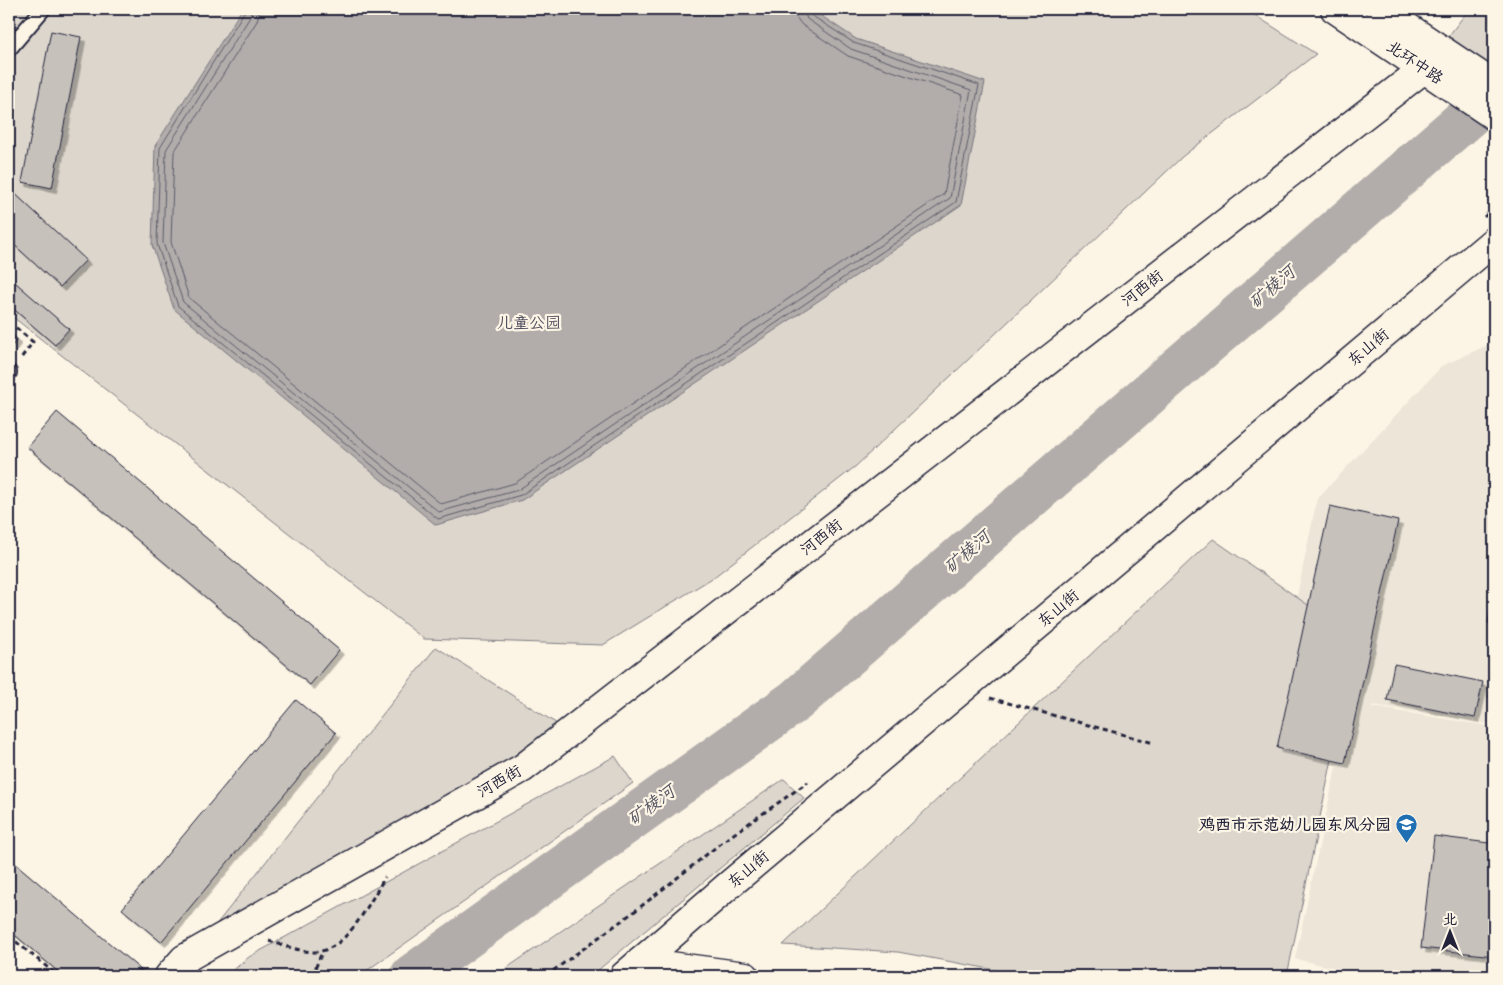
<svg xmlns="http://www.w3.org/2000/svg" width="1503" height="985" viewBox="0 0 1503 985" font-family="Sriracha,'LXGW WenKai TC',sans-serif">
	<defs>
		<filter id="shadow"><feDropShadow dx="4.5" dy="4.5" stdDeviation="0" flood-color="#0004"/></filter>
	</defs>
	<rect width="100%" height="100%" fill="#fcf5e5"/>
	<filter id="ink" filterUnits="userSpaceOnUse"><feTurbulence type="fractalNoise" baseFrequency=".02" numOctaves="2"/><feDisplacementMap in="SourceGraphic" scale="10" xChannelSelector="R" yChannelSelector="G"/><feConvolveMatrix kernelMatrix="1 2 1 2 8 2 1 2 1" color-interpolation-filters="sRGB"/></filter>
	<g filter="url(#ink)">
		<polygon fill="#ece5d8" points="1494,342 1494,706 1492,705 1488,724 1373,705 1372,707 1494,727 1494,976 1373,976 1295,959 1337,763 1265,751 1317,499 1442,366"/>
		<g fill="#dcd6cc" stroke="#7f7c84">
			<polygon points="9,9 1245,9 1316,54 1183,156 856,466 714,577 603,645 424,639 9,314"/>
			<polygon points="1469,9 1494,9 1494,68 1447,38"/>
			<polygon points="1213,539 1357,639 1287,976 1028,976 898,952 783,945"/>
			<polygon points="436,647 562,727 513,766 211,931"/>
			<polygon points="615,756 633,783 359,976 226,976 249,957"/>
			<polygon points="784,779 804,798 591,976 495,976"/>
		</g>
		<polygon fill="#b2adab" stroke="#78757e" points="242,9 811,9 856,39 985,82 961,205 522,500 436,525 174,309 152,245 155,146"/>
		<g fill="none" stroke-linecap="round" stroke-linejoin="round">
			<g stroke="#5c5a68" stroke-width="1">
				<polyline points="246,9 160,148 157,244 178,306 438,519 521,495 956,202 979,85 854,43 811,15 809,9"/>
				<polyline points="252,9 250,17 166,150 163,243 183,302 439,512 518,490 950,198 971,90 851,49 807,19 803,9"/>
				<polyline points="260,9 257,21 174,152 171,242 189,298 441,504 515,483 944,194 963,95 848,56 802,25 796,17 795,9"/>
			</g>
			<polyline stroke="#b2adab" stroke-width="44" points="412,976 795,701 1494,94"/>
		</g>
		<g fill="#c6c1bb" stroke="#22223b" filter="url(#shadow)">
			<polygon points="51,31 81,37 52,188 22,182"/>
			<polygon points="9,188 86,260 60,287 9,240"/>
			<polygon points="9,277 69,329 55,345 9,305"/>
			<polygon points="9,332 17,339 9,350"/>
			<polygon points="57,412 339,650 310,685 27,447"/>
			<polygon points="1330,506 1398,521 1345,763 1277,748"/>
			<polygon points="1494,587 1494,624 1488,623"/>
			<polygon points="1394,664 1483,682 1475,718 1387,700"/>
			<polygon points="1494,666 1494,698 1489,697"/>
			<polygon points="296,700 336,733 161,942 122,909"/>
			<polygon points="1492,820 1494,820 1494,869 1490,904 1494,904 1494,956 1421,948 1434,836 1489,843"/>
			<polygon points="9,858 141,970 136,976 63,976 9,930"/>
		</g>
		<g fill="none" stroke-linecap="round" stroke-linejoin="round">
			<defs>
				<g id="service">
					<polyline points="9,49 43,9"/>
					<polyline points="9,373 9,372"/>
				</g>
				<polyline id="minor" points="169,976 184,959 523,768 1443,54"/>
				<polyline id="tertiary" points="640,962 745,976"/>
				<polyline id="secondary" points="624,976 729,885 1494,241"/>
				<g id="trunk">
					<polyline points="1335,9 1494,116"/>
					<polyline points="1380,9 1494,85"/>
				</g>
			</defs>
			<use href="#service" stroke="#22223b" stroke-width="18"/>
			<use href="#minor" stroke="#22223b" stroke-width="31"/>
			<use href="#tertiary" stroke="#22223b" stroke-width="31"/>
			<use href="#secondary" stroke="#22223b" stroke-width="31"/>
			<use href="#trunk" stroke="#22223b" stroke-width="31"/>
			<g stroke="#22223b" stroke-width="3" stroke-dasharray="5 4" stroke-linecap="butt">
				<polyline points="1484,217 1494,208"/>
				<polyline points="9,322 33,342 21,358"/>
				<polyline points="990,698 1154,743"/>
				<polyline points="9,936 58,976"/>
				<path d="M269 941C283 945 298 951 314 952 347 952 370 901 385 877"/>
				<polyline points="312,976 323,950"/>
				<polyline points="546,976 639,908 725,840 808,782"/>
			</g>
			<use href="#service" stroke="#fcf5e5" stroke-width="14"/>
			<use href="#minor" stroke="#fcf5e5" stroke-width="28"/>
			<use href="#tertiary" stroke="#fcf5e5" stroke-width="28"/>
			<use href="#secondary" stroke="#fcf5e5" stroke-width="28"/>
			<use href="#trunk" stroke="#fcf5e5" stroke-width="28"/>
		</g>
	</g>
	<defs>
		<symbol id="school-pin" viewBox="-11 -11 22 30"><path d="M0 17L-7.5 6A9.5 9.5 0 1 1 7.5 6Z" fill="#1f6fb2" stroke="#fcf5e5"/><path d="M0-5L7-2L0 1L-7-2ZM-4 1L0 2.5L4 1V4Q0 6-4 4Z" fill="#fff"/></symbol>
	</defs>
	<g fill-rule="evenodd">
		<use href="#school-pin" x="1394" y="812" width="25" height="34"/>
	</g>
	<g text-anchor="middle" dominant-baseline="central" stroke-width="4.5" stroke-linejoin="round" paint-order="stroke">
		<g font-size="16" fill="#22223b" stroke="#fcf5e5">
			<text transform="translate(1415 62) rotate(34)">北环中路</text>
			<text transform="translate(1142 288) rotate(-38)">河西街</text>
			<text transform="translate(1368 347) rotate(-40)">东山街</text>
			<text transform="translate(821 537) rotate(-38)">河西街</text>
			<text transform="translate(1058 608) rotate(-40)">东山街</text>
			<text transform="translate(499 781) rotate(-30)">河西街</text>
			<text transform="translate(748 869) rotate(-40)">东山街</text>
		</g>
		<g font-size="16" fill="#504f5f" stroke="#fcf5e5">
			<text x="529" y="322">儿童公园</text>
		</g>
		<g font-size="16" font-weight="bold" fill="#22223b" stroke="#fcf5e5" text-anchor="end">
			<text x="1391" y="824">鸡西市示范幼儿园东风分园</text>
		</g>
		<g font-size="18" font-style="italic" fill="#545362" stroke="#fcf5e5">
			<text transform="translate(1272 287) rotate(-41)">矿棱河</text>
			<text transform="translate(967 552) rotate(-41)">矿棱河</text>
			<text transform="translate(651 805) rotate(-36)">矿棱河</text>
		</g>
	</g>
	<rect width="1503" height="985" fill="none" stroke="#fcf5e5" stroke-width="30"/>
	<rect x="15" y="15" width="1473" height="955" fill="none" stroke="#22223b" stroke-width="2" filter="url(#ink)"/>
	<g transform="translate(1450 932)" stroke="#fcf5e5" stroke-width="4" paint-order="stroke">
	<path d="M0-4L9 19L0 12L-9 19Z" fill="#22223b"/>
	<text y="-8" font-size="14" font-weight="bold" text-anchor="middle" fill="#22223b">北</text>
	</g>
</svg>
